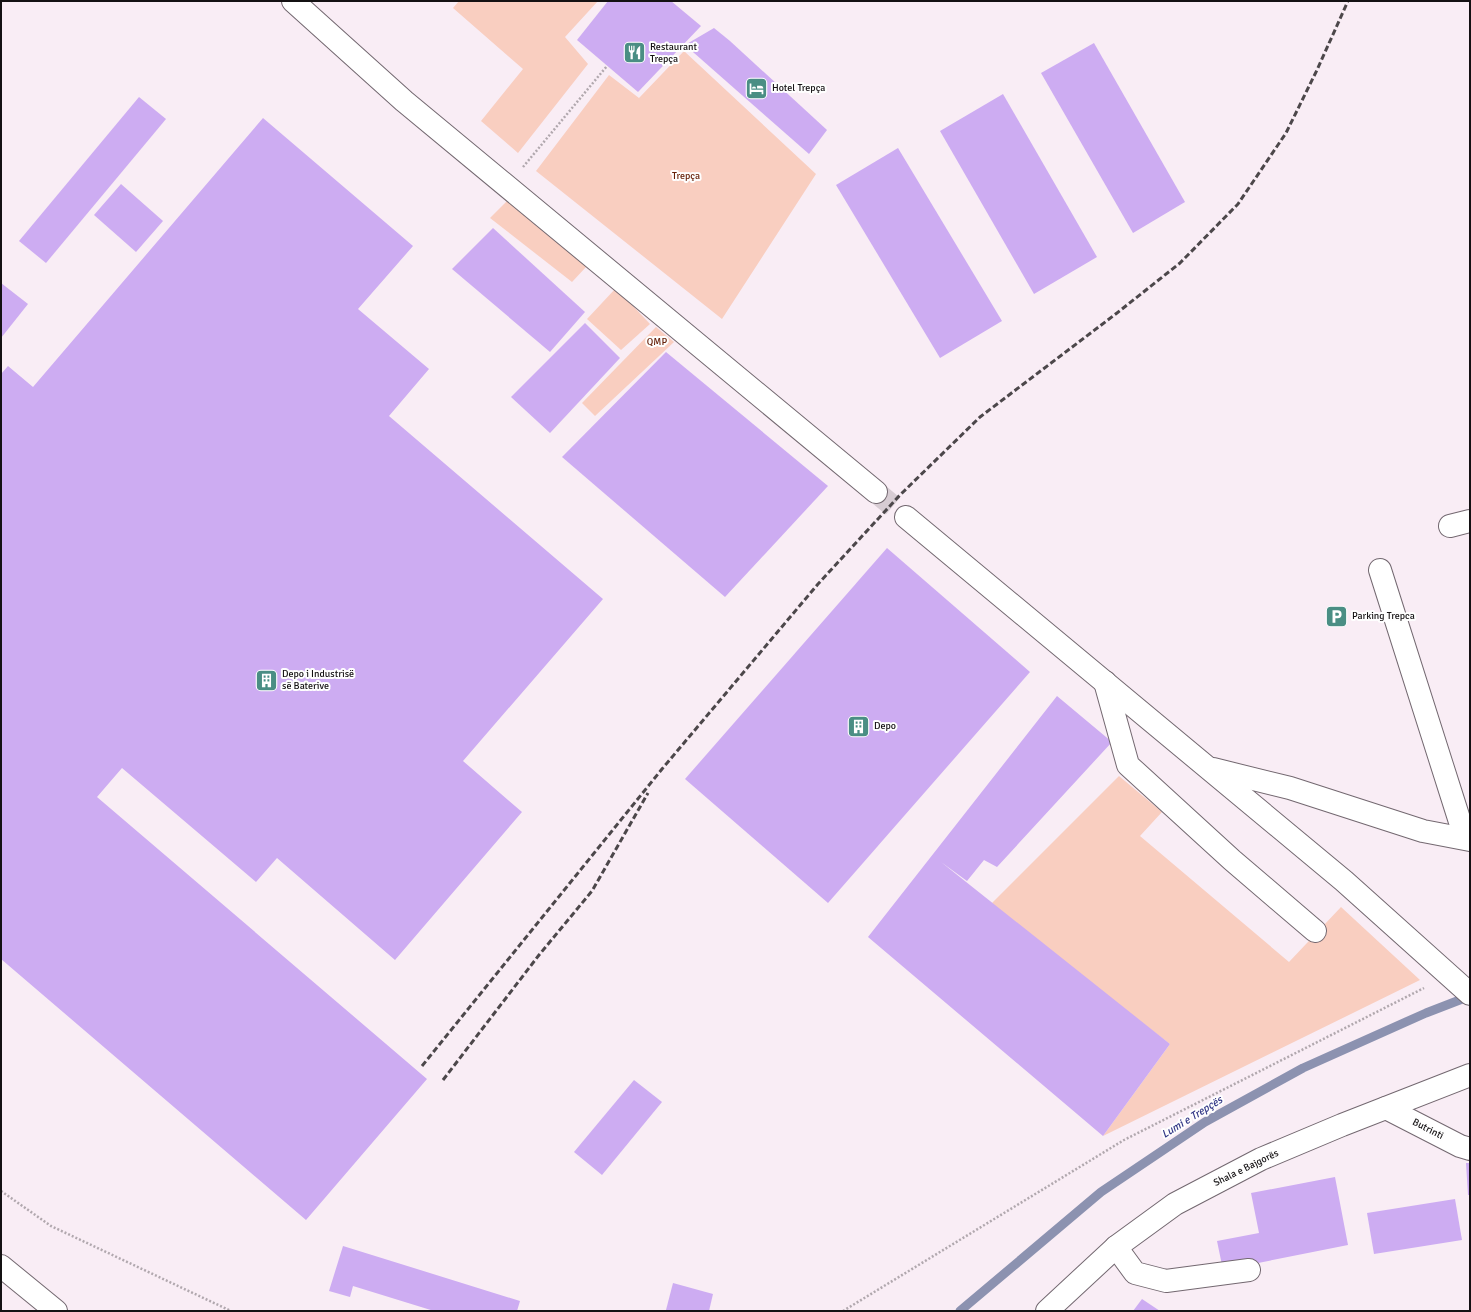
<svg xmlns="http://www.w3.org/2000/svg" width="1471" height="1312" viewBox="0 0 1471 1312" font-family="Signika,sans-serif">
	<rect width="100%" height="100%" fill="#f9edf5"/>
	<g fill="#f9cec0">
		<polygon points="459,1 598,1 565,37 588,64 518,153 481,121 523,69 453,8"/>
		<polygon points="684,51 816,174 722,319 536,171 609,75 639,98"/>
		<polygon points="507,201 587,266 572,282 490,218"/>
		<polygon points="616,288 650,324 621,350 587,319"/>
		<polygon points="656,327 674,342 595,416 582,403"/>
		<polygon points="1119,776 1162,812 1140,836 1289,962 1341,907 1420,980 1103,1136 1170,1044 989,906"/>
	</g>
	<g fill="none" stroke-linecap="round" stroke-linejoin="round">
		<polyline stroke="#8c92b0" stroke-width="9" points="960,1311 1101,1192 1205,1122 1303,1068 1426,1013 1470,996"/>
	</g>
	<g fill="#cdacf2">
		<polygon points="608,1 671,1 701,26 638,92 577,40"/>
		<polygon points="714,28 730,41 827,130 809,154 685,45"/>
		<polygon points="1094,43 1185,202 1133,233 1041,73"/>
		<polygon points="1003,94 1097,257 1034,294 940,131"/>
		<polygon points="139,97 166,119 46,263 19,241"/>
		<polygon points="263,118 413,246 358,309 429,369 389,416 603,599 463,761 522,812 395,960 277,858 256,882 122,768 97,797 427,1079 306,1220 1,959 1,374 8,366 33,387"/>
		<polygon points="898,148 1002,321 940,358 836,185"/>
		<polygon points="121,184 163,221 136,252 94,215"/>
		<polygon points="493,228 585,312 550,352 452,269"/>
		<polygon points="1,283 28,304 1,338"/>
		<polygon points="585,323 620,358 550,433 511,397"/>
		<polygon points="666,352 828,486 725,597 562,457"/>
		<polygon points="887,548 1030,672 828,903 685,779"/>
		<polygon points="1057,696 1112,742 997,867 984,860 967,881 941,862 1170,1044 1103,1136 868,937"/>
		<polygon points="634,1080 662,1102 602,1175 574,1152"/>
		<polygon points="1466,1163 1470,1163 1470,1195 1468,1195"/>
		<polygon points="1335,1177 1348,1245 1223,1270 1217,1241 1259,1233 1251,1193"/>
		<polygon points="1455,1199 1462,1240 1374,1254 1367,1213"/>
		<polygon points="343,1246 520,1301 517,1311 434,1311 353,1286 350,1297 329,1291"/>
		<polygon points="673,1283 713,1294 709,1311 666,1310"/>
		<polygon points="1142,1299 1160,1311 1133,1311"/>
	</g>
	<g fill="none" stroke-linecap="round" stroke-linejoin="round">
		<polyline stroke="#d7ccd3" stroke-width="22" stroke-dasharray="22 11" stroke-linecap="butt" points="876,492 906,517"/>
		<defs>
			<g id="minor">
				<polyline points="293,1 404,101 876,492"/>
				<polyline points="906,517 1344,881 1470,994"/>
				<polyline points="1450,526 1470,521"/>
				<polyline points="1380,570 1461,825 1470,837"/>
				<polyline points="1105,682 1128,765 1232,860 1315,931"/>
				<polyline points="1213,769 1290,788 1423,831 1470,840"/>
				<polyline points="1386,1108 1460,1146 1470,1149"/>
				<polyline points="1116,1247 1135,1273 1166,1281 1249,1270"/>
			</g>
			<g id="major">
				<polyline points="1,1266 56,1311"/>
				<polyline points="1047,1311 1116,1247 1175,1204 1261,1159 1342,1125 1470,1075"/>
			</g>
		</defs>
		<use href="#minor" stroke="#736870" stroke-width="24"/>
		<use href="#major" stroke="#736870" stroke-width="24"/>
		<g stroke="#b1a8ae" stroke-width="2.5" stroke-dasharray="2 2" stroke-linecap="butt">
			<polyline points="523,167 607,66"/>
			<polyline points="1,1191 51,1226 231,1311"/>
			<polyline points="843,1311 1124,1140 1424,988"/>
		</g>
		<use href="#minor" stroke="#fff" stroke-width="22"/>
		<use href="#major" stroke="#fff" stroke-width="22"/>
		<g stroke="#4c474a" stroke-width="3" stroke-dasharray="6 3" stroke-linecap="butt">
			<polyline points="422,1066 662,769 818,584 900,495 980,417 1117,313 1180,263 1238,204 1286,133 1317,70 1348,1"/>
			<polyline points="443,1080 539,955 592,891 648,793"/>
		</g>
	</g>
	<defs>
		<symbol id="restaurant-square" viewBox="-11 -11 22 22"><rect x="-9" y="-9" width="18" height="18" rx="4" fill="#4a8e84" stroke="#fefefe"/><path d="M-5-6h1v4h1v-4h1v4h1v-4h1v5L-1.5 .5V6h-2V.5L-5-1ZM5-6V6H3V1.5H1.5Q1.5-4 5-6Z" fill="#fff"/></symbol>
		<symbol id="hotel-square" viewBox="-11 -11 22 22"><rect x="-9" y="-9" width="18" height="18" rx="4" fill="#4a8e84" stroke="#fefefe"/><path d="M-6-4.5h1.5V1H6V5H4.5V3h-9V5H-6ZM-4 0a1.8 1.8 0 1 1 3.6 0ZM.5 0V-2.5h3Q6-2.5 6 0Z" fill="#fff"/></symbol>
		<symbol id="parking-square" viewBox="-11 -11 22 22"><rect x="-9" y="-9" width="18" height="18" rx="4" fill="#4a8e84" stroke="#fefefe"/><path d="M-3.5-5.5H1a3.5 3.5 0 0 1 0 7H-1V5.5H-3.5ZM-1-3.4V-.6H.8a1.4 1.4 0 0 0 0-2.8Z" fill="#fff"/></symbol>
		<symbol id="building-square" viewBox="-11 -11 22 22"><rect x="-9" y="-9" width="18" height="18" rx="4" fill="#4a8e84" stroke="#fefefe"/><path d="M-4-6H4V6H1V3H-1V6H-4ZM-2.5-4.3h1.7v1.8h-1.7ZM.8-4.3h1.7v1.8H.8ZM-2.5-1h1.7V.8h-1.7ZM.8-1h1.7V.8H.8Z" fill="#fff"/></symbol>
	</defs>
	<g fill-rule="evenodd">
		<use href="#restaurant-square" x="622" y="40" width="25" height="25"/>
		<use href="#hotel-square" x="744" y="76" width="25" height="25"/>
		<use href="#parking-square" x="1324" y="604" width="25" height="25"/>
		<use href="#building-square" x="254" y="668" width="25" height="25"/>
		<use href="#building-square" x="846" y="714" width="25" height="25"/>
	</g>
	<g text-anchor="middle" dominant-baseline="central" stroke-width="4" stroke-linejoin="round" paint-order="stroke">
		<g font-size="10" fill="#141113" stroke="#fefefe" text-anchor="start">
			<text x="650" y="47">Restaurant<tspan x="650" dy="12">Trepça</tspan></text>
			<text x="772" y="88">Hotel Trepça</text>
			<text x="1352" y="616">Parking Trepca</text>
			<text x="282" y="674">Depo i Industrisë<tspan x="282" dy="12">së Baterive</tspan></text>
			<text x="874" y="726">Depo</text>
		</g>
		<g font-size="10" fill="#672109" stroke="#fefefe">
			<text x="686" y="176">Trepça</text>
			<text x="657" y="342">QMP</text>
		</g>
		<g font-size="10" fill="#141113" stroke="#fefefe">
			<text transform="translate(1428 1129) rotate(27)">Butrinti</text>
			<text transform="translate(1246 1168) rotate(-26)">Shala e Bajgorës</text>
		</g>
		<g font-size="11" font-style="italic" fill="#303585" stroke="#fefefe">
			<text transform="translate(1192 1117) rotate(-32)">Lumi e Trepçës</text>
		</g>
	</g>
	<rect width="1471" height="1312" fill="none" stroke="#141113" stroke-width="4"/>
</svg>
